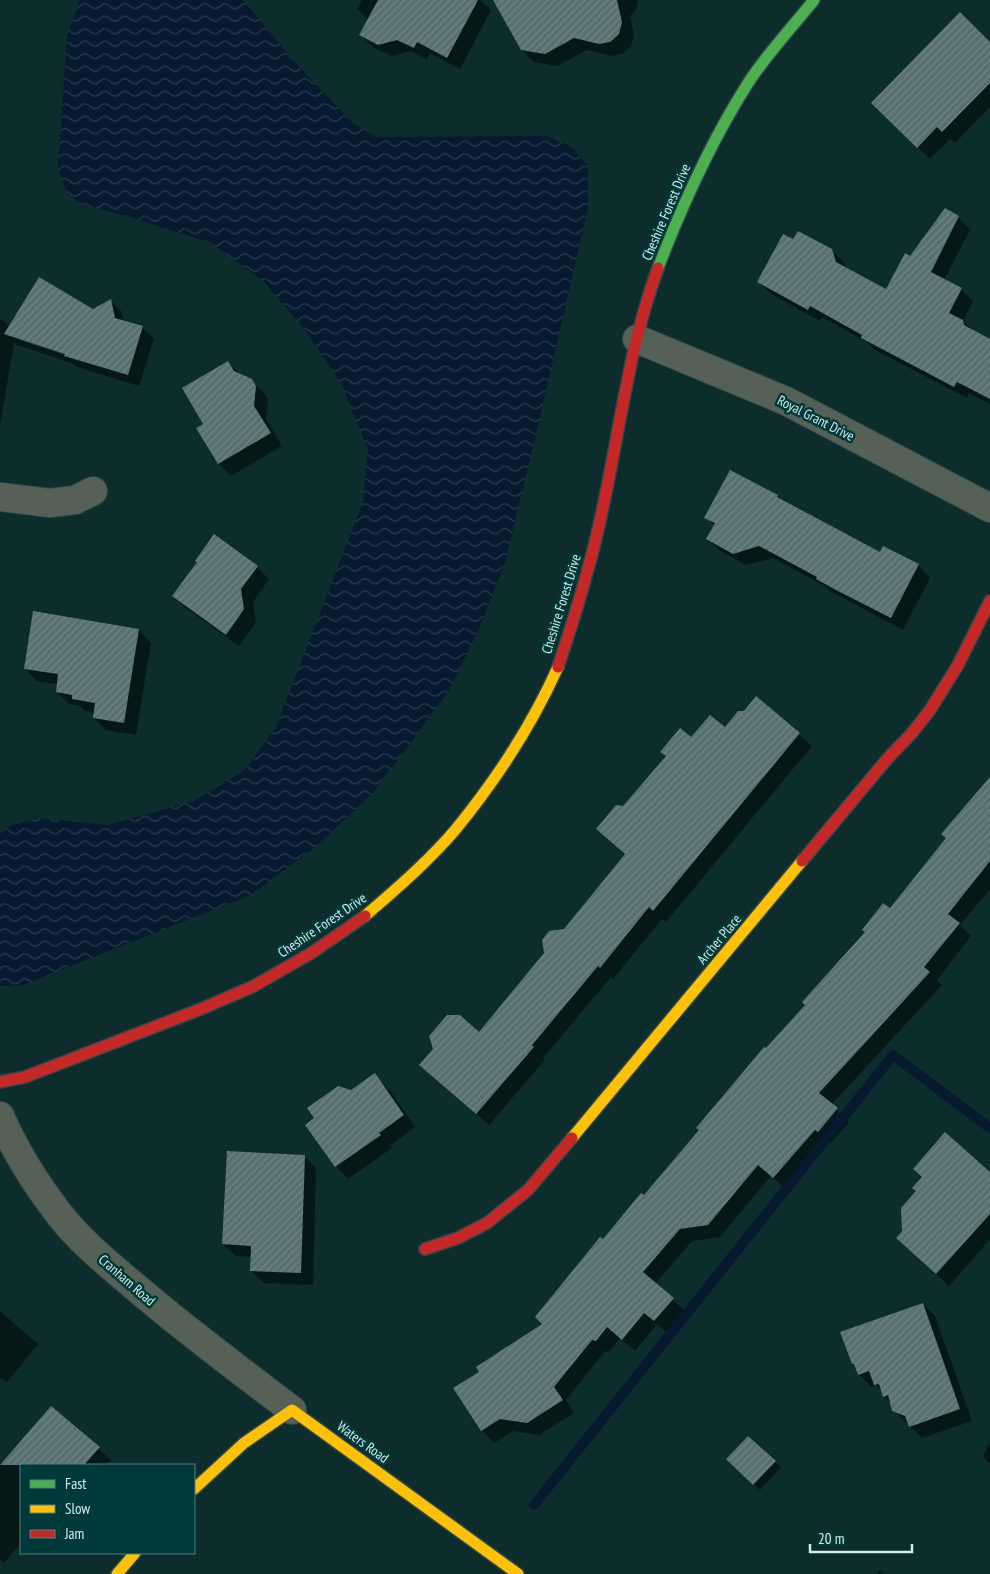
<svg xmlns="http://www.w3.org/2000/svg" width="990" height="1574" viewBox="0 0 990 1574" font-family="'PT Sans Narrow',sans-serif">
	<defs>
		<pattern id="water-waves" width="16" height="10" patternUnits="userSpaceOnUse" patternTransform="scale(1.25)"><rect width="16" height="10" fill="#06192f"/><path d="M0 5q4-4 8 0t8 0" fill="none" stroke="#293b4d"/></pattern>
		<pattern id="building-hatch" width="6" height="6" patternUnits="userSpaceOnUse" patternTransform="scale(1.25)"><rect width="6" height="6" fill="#587070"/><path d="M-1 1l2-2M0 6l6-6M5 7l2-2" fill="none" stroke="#6f8585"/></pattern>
	</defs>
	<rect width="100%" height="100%" fill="#0d2c2c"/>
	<polygon fill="url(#water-waves)" points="80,0 243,0 291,58 354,124 376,137 547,136 572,147 588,166 588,208 537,430 505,562 480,627 449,690 410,744 371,795 314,848 251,895 20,986 0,986 0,834 9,826 40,818 108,825 194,801 244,771 276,727 363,502 368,450 341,383 303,327 262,280 211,243 130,217 84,205 67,194 58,168 67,35"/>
	<g fill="#0007" fill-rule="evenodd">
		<polygon points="362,0 480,0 491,10 460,69 430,53 427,60 411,51 391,56 373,47 361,35 369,20 357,9"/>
		<polygon points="506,0 638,0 636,10 630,16 634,35 631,46 622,54 612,56 587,50 557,66 534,62 522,50"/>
		<polygon points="990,44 990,107 955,143 950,139 930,159 873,103"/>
		<polygon points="958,217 970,230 944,280 961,289 973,301 963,321 990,345 990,404 969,393 967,398 875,350 867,342 822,317 820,321 771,294 759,282 794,241 831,250 844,262 846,269 887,291 911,258"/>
		<path d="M110 300 122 312 124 322 142 327 154 339 139 386 77 367 74 364 17 345 14 343 0 425V320L4 321 9 327 93 311ZM19 338 71 355 70 357 19 340Z"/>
		<polygon points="228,363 241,375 251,380 264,393 268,399 266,419 282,446 231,476 219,464 198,428 205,424"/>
		<polygon points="777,496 782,502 881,553 918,565 930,578 903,630 830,591 825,586 773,558 746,565 720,551 707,539 715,526 706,517"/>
		<polygon points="257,567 269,579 253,602 256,622 239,646 186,608 174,596"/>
		<polygon points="139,630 151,643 136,735 106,730 94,718 95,713 85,711 80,706 69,704 57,692 58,684 37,681 25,669"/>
		<polygon points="756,698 812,746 666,922 662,919 613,979 611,977 543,1058 545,1060 489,1125 433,1077 479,1033 625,855 597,829 624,808 691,739 725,729 744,712"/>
		<polygon points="990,782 990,889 960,925 971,936 937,980 942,985 831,1105 849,1122 831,1143 827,1141 786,1189 771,1176 720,1237 692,1241 655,1284 685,1311 667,1333 657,1324 635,1351 620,1338 609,1352 605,1351 566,1400 574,1413 539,1435 513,1431 494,1443 482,1430 480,1372 544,1325 603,1241 645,1197 766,1050 890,910"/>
		<polygon points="378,1080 391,1092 415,1127 391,1145 392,1148 348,1179 336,1166 316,1119 351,1092"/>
		<polygon points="304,1156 316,1168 313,1285 264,1283 251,1271 252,1257 236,1256 223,1244"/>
		<polygon points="990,1174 990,1239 949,1286 910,1250"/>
		<polygon points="923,1304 935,1316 972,1421 922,1438 894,1411 891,1403 884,1396 883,1392 876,1385 871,1387 859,1374 856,1367 853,1364"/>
		<polygon points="0,1311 38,1344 7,1382 0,1377"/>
		<polygon points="52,1408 111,1460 106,1465 21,1465 21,1543 4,1563 0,1560 0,1464 2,1465"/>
		<polygon points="990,1442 990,1464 983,1456"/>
		<polygon points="728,1459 775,1462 781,1467 760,1490"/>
		<polygon points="880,1570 884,1574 877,1574"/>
	</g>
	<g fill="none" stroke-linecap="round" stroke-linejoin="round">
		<polyline stroke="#06192f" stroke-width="10" points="534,1505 893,1055 990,1128"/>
	</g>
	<g fill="url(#building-hatch)">
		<polygon points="378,0 478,0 447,58 417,42 414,48 397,40 378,45 359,35"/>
		<polygon points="493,0 617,0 622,22 619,34 610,42 599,44 574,38 545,54 521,50"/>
		<polygon points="960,12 990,42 990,83 942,132 937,127 917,148 871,103"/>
		<polygon points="945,208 959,216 931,272 962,288 949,313 963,320 964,325 990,339 990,399 957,382 954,387 861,338 862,335 810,306 808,310 757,282 783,234 793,239 798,231 832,249 836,262 886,289 905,253 910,256"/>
		<polygon points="39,277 93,309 111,299 115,318 143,326 128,375 64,356 65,354 4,334"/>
		<polygon points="228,361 234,371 252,379 256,386 254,406 271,433 218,464 196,428 203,424 182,388"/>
		<polygon points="730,470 778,495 777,497 880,552 883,546 919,564 891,618 836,590 816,579 817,577 759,546 733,554 706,539 715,523 704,518"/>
		<polygon points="214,534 258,566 241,589 244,609 226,635 172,596 197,562 195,561"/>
		<polygon points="33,611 139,629 124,723 93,718 95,703 72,699 72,695 56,692 58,674 24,669"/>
		<polygon points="756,696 800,733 653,911 649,907 600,968 598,966 532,1045 534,1047 476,1114 419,1065 433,1049 429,1036 447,1015 460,1015 479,1032 544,953 542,940 549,931 564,929 625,854 596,829 616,805 623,806 666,756 660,752 680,728 691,737 710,715 725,727 738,711 744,711"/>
		<polygon points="990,777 990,861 948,914 960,923 924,967 930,972 819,1093 838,1108 818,1132 815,1130 773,1178 758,1165 708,1225 680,1229 643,1272 674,1298 654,1321 644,1313 622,1340 607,1327 596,1341 592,1340 554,1387 563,1400 527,1423 500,1419 481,1431 453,1388 479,1372 476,1367 542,1324 535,1317 600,1237 603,1239 641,1193 644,1195 699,1130 696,1128 764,1047 766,1048 805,1005 802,1002 865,932 862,930 883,903 890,908 946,838 941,834"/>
		<polygon points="375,1073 404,1115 379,1133 381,1135 335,1167 305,1125 314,1118 307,1108 338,1086 351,1090"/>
		<polygon points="945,1132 990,1172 990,1214 936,1274 896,1238 902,1231 901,1208 916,1191 912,1188 922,1177 913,1169"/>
		<polygon points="227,1151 305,1155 301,1273 250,1271 251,1246 222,1244"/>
		<polygon points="923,1303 960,1409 909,1427 905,1416 892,1411 888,1395 883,1397 879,1384 874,1385 869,1371 858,1375 854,1364 852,1364 840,1332"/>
		<polygon points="51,1406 100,1447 84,1465 0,1465"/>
		<polygon points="748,1436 776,1461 753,1485 726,1459"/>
	</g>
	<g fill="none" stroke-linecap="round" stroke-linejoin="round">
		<defs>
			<g id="street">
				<polyline points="637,339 786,401 990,508"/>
				<polyline points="0,497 50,503 75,500 93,491"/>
				<path d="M0 1116C15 1151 36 1184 59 1214 80 1241 107 1263 133 1285 184 1329 238 1369 292 1410"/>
			</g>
			<path id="fast" d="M658 268C683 203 712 139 750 80 769 52 793 26 814 0"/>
			<g id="slow">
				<path d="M365 916C396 889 429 861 456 829 496 780 532 725 558 667"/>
				<polyline points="572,1138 802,861"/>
				<polyline points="194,1489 244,1443 292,1410 518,1574"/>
				<polyline points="117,1574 135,1553"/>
			</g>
			<g id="jam">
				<path d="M558 667C574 619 589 571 600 521 619 437 628 349 658 268"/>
				<polyline points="802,861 888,758 912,733 930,710 958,665 990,601"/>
				<polyline points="0,1082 25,1077 201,1009 254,986 313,952 365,916"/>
				<polyline points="425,1249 458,1238 487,1223 528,1190 572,1138"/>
			</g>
		</defs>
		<use href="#street" stroke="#2f4848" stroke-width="30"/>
		<use href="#fast" stroke="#2f4848" stroke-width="14"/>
		<use href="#slow" stroke="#2f4848" stroke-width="14"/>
		<use href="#jam" stroke="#2f4848" stroke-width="14"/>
		<use href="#street" stroke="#556156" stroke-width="28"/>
		<use href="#fast" stroke="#4caf50" stroke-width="11"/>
		<use href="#slow" stroke="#ffc107" stroke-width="11"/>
		<use href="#jam" stroke="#c62828" stroke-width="11"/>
	</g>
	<g text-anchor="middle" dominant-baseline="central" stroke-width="5" stroke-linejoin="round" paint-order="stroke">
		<g font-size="14" fill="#d3ecec" stroke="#003939">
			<text transform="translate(666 212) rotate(-67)">Cheshire Forest Drive</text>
			<text transform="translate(816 418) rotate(27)">Royal Grant Drive</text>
			<text transform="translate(561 604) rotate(-73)">Cheshire Forest Drive</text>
			<text transform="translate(322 925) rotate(-34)">Cheshire Forest Drive</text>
			<text transform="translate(719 939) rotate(-50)">Archer Place</text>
			<text transform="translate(127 1280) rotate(41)">Cranham Road</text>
			<text transform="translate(363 1442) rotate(36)">Waters Road</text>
		</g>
	</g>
	<rect x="20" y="1464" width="175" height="90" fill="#003939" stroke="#548181"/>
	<rect x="30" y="1480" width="25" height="8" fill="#4caf50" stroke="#548181"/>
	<text x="65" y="1489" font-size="15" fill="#d3ecec">Fast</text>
	<rect x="30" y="1505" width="25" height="8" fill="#ffc107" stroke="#548181"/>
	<text x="65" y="1514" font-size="15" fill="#d3ecec">Slow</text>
	<rect x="30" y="1530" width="25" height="8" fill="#c62828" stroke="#548181"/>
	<text x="65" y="1539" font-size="15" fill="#d3ecec">Jam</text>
	<path d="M810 1544v8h102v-8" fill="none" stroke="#d3ecec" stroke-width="2.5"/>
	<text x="818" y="1544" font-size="15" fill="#d3ecec" stroke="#003939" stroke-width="4" paint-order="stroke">20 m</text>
</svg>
